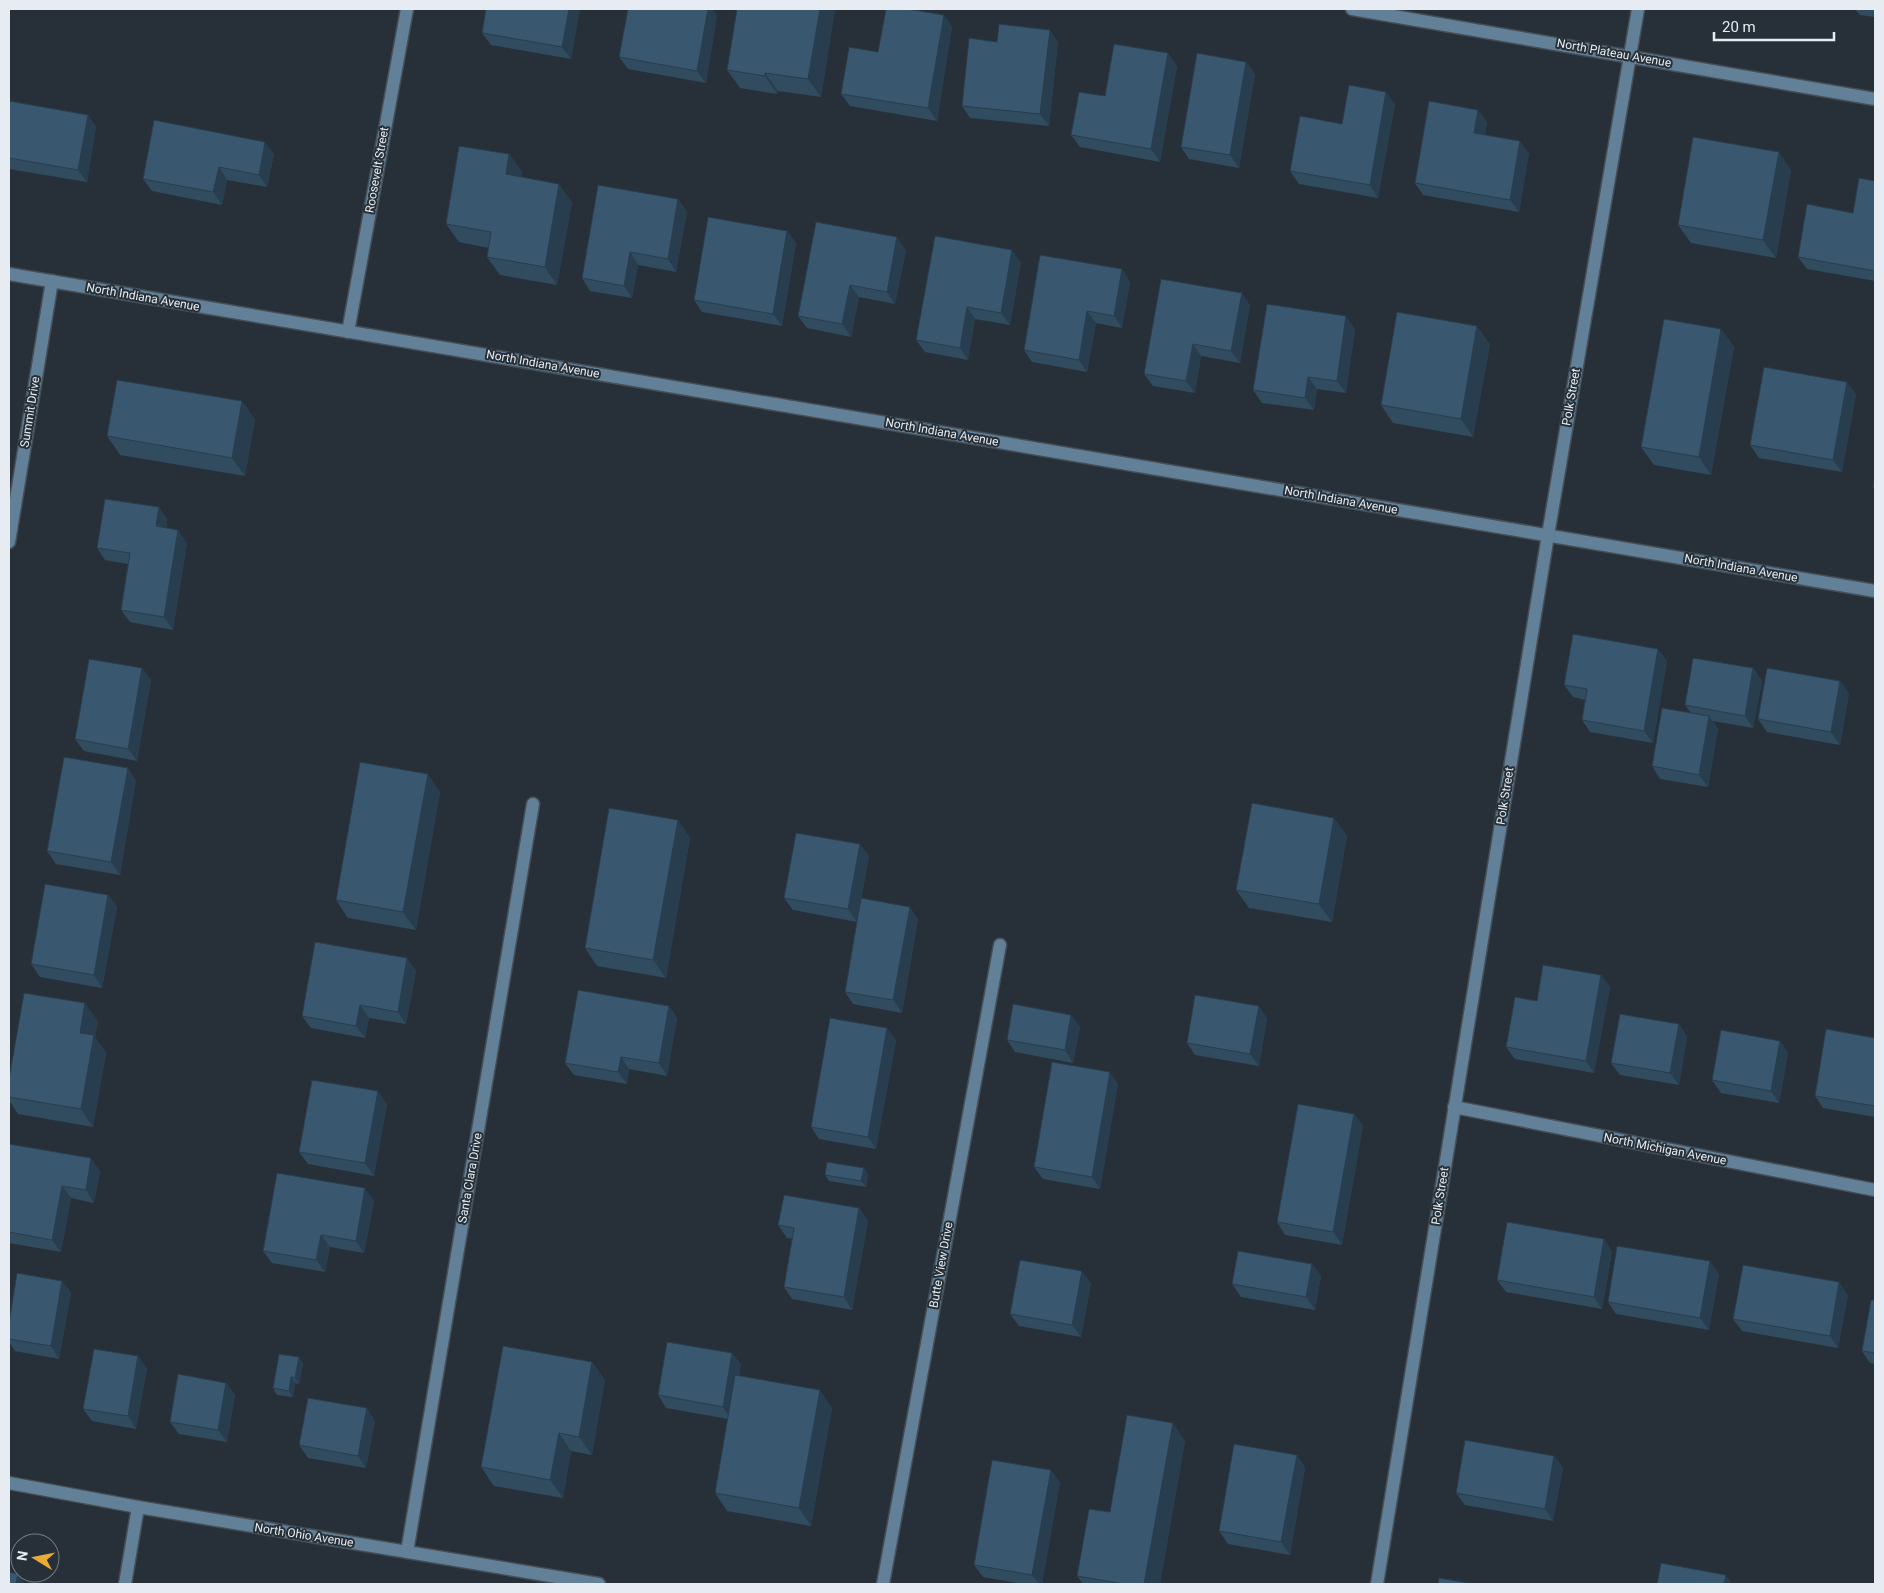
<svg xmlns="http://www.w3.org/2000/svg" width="1884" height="1593" viewBox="0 0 1884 1593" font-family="Roboto,sans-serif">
	<rect width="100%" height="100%" fill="#273038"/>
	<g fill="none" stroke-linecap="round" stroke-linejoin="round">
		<defs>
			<g id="minor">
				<polyline points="1352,9 1875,99"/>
				<polyline points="9,274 1875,591"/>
				<polyline points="348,332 407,9"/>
				<polyline points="9,542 52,281"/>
				<polyline points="1454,1107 1875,1190"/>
				<polyline points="9,1483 138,1507 599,1584"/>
				<polyline points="407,1552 533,804"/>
				<polyline points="125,1584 138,1507"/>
				<polyline points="883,1584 1000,945"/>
				<polyline points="1377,1584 1548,535 1638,9"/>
			</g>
		</defs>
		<use href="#minor" stroke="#464e56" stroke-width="15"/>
		<use href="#minor" stroke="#628098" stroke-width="12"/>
	</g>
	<g fill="#314b5f">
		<polygon points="486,9 580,9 571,59 491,45 482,33"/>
		<polygon points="835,9 821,97 778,91 777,94 740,88 727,70"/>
		<polygon points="1855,9 1875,9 1875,17 1860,15"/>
		<polygon points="717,15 706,83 628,69 619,57"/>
		<polygon points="944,15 952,27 937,121 850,106 841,94"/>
		<polygon points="997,42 1058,42 1049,126 970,118 962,106"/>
		<polygon points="1168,53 1177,66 1160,162 1080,147 1071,135 1105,96"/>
		<polygon points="1246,62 1255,74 1239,168 1189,159 1181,147"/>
		<polygon points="9,101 88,115 96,127 87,182 9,169"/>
		<polygon points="1395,104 1378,198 1299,184 1290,171 1342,124"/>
		<polygon points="1478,110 1487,122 1485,134 1529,153 1519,212 1423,195 1415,183"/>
		<polygon points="265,142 274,154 267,187 227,180 222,205 152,191 143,179"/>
		<polygon points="509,154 522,172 521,177 572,202 557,285 500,275 487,257 489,248 459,242 446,224"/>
		<polygon points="1791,170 1776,258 1691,243 1678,225"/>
		<polygon points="1875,181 1875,281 1807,269 1798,257 1853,213"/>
		<polygon points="687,211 676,272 638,265 632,298 590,291 582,278"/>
		<polygon points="787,231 796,243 782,326 702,312 694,300"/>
		<polygon points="906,250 895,304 859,297 851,337 807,328 798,316"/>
		<polygon points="1021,262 1010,325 975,319 968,360 925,352 916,340"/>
		<polygon points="1122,269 1130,282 1122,328 1096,323 1087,372 1032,362 1024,350"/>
		<polygon points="1250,305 1240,363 1201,356 1195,393 1153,386 1144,374"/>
		<polygon points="1355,329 1346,393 1317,389 1314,410 1262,403 1253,390"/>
		<polygon points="1721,329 1734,347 1711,475 1654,465 1641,447"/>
		<polygon points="1490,344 1473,437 1393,423 1381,405"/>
		<polygon points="1856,394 1842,472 1759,458 1750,445"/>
		<polygon points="255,419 245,476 120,455 107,436"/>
		<polygon points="159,507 167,519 166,528 187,543 173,630 130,622 121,610 128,564 105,560 97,548"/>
		<polygon points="1667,661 1653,743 1590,732 1582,720 1585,700 1573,697 1564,685"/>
		<polygon points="142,668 151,680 137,761 84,751 75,739"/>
		<polygon points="1753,668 1762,681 1753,728 1713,721 1718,729 1708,787 1660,779 1652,766 1691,713 1685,705"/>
		<polygon points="1849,693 1840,745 1767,732 1758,719"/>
		<polygon points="136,780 120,875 56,864 47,851"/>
		<polygon points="440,792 416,930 348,918 336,900"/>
		<polygon points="1334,818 1347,836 1332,922 1249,908 1236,890"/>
		<polygon points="678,820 690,838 666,978 597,966 585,948"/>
		<polygon points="869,856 857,922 793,910 784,898"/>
		<polygon points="108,895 117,907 102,988 40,977 31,964"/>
		<polygon points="918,919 902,1013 853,1004 845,992"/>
		<polygon points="407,958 416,971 406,1024 369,1018 365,1038 311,1028 302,1016"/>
		<polygon points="1601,975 1610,987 1594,1073 1515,1059 1506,1047 1537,1001"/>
		<polygon points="669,1006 677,1018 667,1076 629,1069 627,1084 574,1075 565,1063"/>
		<polygon points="1071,1015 1080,1027 1073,1063 1015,1052 1007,1040"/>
		<polygon points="1267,1018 1259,1066 1195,1055 1187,1043"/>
		<polygon points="98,1021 95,1037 106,1053 93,1127 18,1114 9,1100 9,1079"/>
		<polygon points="1679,1024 1687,1037 1679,1085 1620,1075 1611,1063"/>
		<polygon points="887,1028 896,1041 876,1149 819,1139 811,1127"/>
		<polygon points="1875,1038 1875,1117 1823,1108 1815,1096"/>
		<polygon points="1780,1041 1788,1053 1779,1103 1721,1093 1712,1080"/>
		<polygon points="1118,1084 1100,1189 1043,1179 1034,1167"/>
		<polygon points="387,1104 374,1176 308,1164 299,1152"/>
		<polygon points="1354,1114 1363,1126 1342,1245 1285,1235 1277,1222"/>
		<polygon points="9,1144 100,1171 94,1203 71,1198 61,1252 9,1243"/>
		<polygon points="868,1174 866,1187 829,1181 825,1175"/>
		<polygon points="374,1201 364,1253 330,1247 325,1272 272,1263 263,1251"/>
		<polygon points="859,1208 868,1221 852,1310 792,1299 784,1287 792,1239 787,1238 778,1225"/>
		<polygon points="1604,1239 1612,1252 1602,1309 1506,1292 1497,1280"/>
		<polygon points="1710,1261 1719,1274 1709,1330 1616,1314 1608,1302"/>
		<polygon points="1312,1264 1321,1276 1315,1310 1241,1297 1232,1284"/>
		<polygon points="62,1281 71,1293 59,1359 15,1351 9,1342 9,1323"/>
		<polygon points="1091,1283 1081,1337 1019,1326 1010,1314"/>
		<polygon points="1848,1295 1838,1348 1742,1331 1733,1319"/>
		<polygon points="1875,1300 1875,1364 1870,1363 1862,1351"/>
		<polygon points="732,1353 741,1365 739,1376 832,1408 811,1526 727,1511 715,1493 728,1419 666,1408 658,1395"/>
		<polygon points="138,1356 147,1369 136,1429 92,1421 83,1409"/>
		<polygon points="299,1357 303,1363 299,1384 295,1383 293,1397 277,1395 273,1388"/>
		<polygon points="592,1362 605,1380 592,1455 571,1451 563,1498 494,1486 481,1467"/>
		<polygon points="226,1383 235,1395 227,1442 179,1434 170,1422"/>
		<polygon points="375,1421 366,1468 308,1458 299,1445"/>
		<polygon points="1185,1441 1160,1584 1083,1584 1077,1576 1110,1512"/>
		<polygon points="1297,1455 1305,1468 1290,1555 1228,1544 1219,1531"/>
		<polygon points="1554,1456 1563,1468 1553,1521 1465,1505 1456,1493"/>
		<polygon points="1060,1482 1042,1584 1023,1584 983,1577 974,1565"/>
	</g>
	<g fill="#283d4e">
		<polygon points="569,9 580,9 571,59 562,47"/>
		<polygon points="708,9 713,9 717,15 706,83 697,71"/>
		<polygon points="820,9 835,9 821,97 808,79"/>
		<polygon points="944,15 952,27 937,121 928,108"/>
		<polygon points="1050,30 1058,42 1049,126 1040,114"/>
		<polygon points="1168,53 1177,66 1160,162 1151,149"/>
		<polygon points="1246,62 1255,74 1239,168 1230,155"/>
		<polygon points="765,73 778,91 777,94 765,76"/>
		<polygon points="1386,92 1395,104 1378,198 1370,185"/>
		<polygon points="1478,110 1487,122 1483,145 1474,133"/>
		<polygon points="88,115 96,127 87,182 78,170"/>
		<polygon points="1520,141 1529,153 1519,212 1510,200"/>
		<polygon points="265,142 274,154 267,187 259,175"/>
		<polygon points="1779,152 1791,170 1776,258 1763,240"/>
		<polygon points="509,154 522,172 518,192 506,174"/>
		<polygon points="219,167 227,180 222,205 213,192"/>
		<polygon points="559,184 572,202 557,285 545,267"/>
		<polygon points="678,199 687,211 676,272 668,259"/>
		<polygon points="787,231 796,243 782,326 773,314"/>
		<polygon points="897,237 906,250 895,304 887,292"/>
		<polygon points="1012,250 1021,262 1010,325 1001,313"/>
		<polygon points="630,252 638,265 632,298 624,286"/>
		<polygon points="1122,269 1130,282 1122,328 1114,316"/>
		<polygon points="850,285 859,297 851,337 842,324"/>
		<polygon points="1242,293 1250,305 1240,363 1231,351"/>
		<polygon points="967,307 975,319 968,360 960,348"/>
		<polygon points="1087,311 1096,323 1087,372 1079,360"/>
		<polygon points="1346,316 1355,329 1346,393 1337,381"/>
		<polygon points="1477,326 1490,344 1473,437 1461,419"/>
		<polygon points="1721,329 1734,347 1711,475 1699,457"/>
		<polygon points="1193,344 1201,356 1195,393 1186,381"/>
		<polygon points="1308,377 1317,389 1314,410 1305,398"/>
		<polygon points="1847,382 1856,394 1842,472 1833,460"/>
		<polygon points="242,401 255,419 245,476 232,458"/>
		<polygon points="159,507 167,519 165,539 156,526"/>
		<polygon points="178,530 187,543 173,630 164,617"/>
		<polygon points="1658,649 1667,661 1653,743 1644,731"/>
		<polygon points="142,668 151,680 137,761 128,749"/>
		<polygon points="1753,668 1762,681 1753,728 1745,716"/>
		<polygon points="1840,681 1849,693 1840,745 1831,732"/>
		<polygon points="1709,716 1718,729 1708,787 1699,775"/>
		<polygon points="128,768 136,780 120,875 111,862"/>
		<polygon points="428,774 440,792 416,930 403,912"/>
		<polygon points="1334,818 1347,836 1332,922 1319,904"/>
		<polygon points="678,820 690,838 666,978 653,960"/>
		<polygon points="860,844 869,856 857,922 848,909"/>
		<polygon points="108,895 117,907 102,988 94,975"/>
		<polygon points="910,907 918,919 902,1013 893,1000"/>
		<polygon points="407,958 416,971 406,1024 398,1012"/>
		<polygon points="1601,975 1610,987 1594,1073 1586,1061"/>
		<polygon points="85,1003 98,1021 95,1037 106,1053 93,1127 81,1109 80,1033"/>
		<polygon points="360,1005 369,1018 365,1038 356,1026"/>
		<polygon points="669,1006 677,1018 667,1076 659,1063"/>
		<polygon points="1259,1006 1267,1018 1259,1066 1250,1054"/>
		<polygon points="1071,1015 1080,1027 1073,1063 1065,1050"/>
		<polygon points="1679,1024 1687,1037 1679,1085 1670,1073"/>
		<polygon points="887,1028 896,1041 876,1149 868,1137"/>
		<polygon points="1780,1041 1788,1053 1779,1103 1771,1091"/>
		<polygon points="621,1057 629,1069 627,1084 618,1072"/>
		<polygon points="1110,1072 1118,1084 1100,1189 1092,1177"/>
		<polygon points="378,1091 387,1104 374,1176 365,1163"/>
		<polygon points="1354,1114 1363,1126 1342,1245 1333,1232"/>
		<polygon points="91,1158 100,1171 94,1203 86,1190"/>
		<polygon points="864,1168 868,1174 866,1187 861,1181"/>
		<polygon points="62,1186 71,1198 61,1252 52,1240"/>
		<polygon points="365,1188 374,1201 364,1253 356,1241"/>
		<polygon points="859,1208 868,1221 852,1310 844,1297"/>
		<polygon points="321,1235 330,1247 325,1272 316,1260"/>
		<polygon points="1604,1239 1612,1252 1602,1309 1594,1297"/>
		<polygon points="1710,1261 1719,1274 1709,1330 1700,1318"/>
		<polygon points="1312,1264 1321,1276 1315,1310 1306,1297"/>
		<polygon points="1082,1271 1091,1283 1081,1337 1072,1325"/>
		<polygon points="62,1281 71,1293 59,1359 51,1346"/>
		<polygon points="1839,1282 1848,1295 1838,1348 1830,1336"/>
		<polygon points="732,1353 741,1365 731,1419 723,1407"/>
		<polygon points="138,1356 147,1369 136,1429 128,1416"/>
		<polygon points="299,1357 303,1363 299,1384 295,1378"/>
		<polygon points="592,1362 605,1380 592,1455 579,1437"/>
		<polygon points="291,1377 295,1383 293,1397 289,1391"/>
		<polygon points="226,1383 235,1395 227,1442 218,1430"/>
		<polygon points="820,1390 832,1408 811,1526 799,1508"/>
		<polygon points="367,1408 375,1421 366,1468 358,1456"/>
		<polygon points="1173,1423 1185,1441 1160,1584 1144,1584"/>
		<polygon points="559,1433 571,1451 563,1498 550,1480"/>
		<polygon points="1297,1455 1305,1468 1290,1555 1281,1542"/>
		<polygon points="1554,1456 1563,1468 1553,1521 1545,1509"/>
		<polygon points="1051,1470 1060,1482 1042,1584 1039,1584 1032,1575"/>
		<polygon points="18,1574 25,1584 16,1584"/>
		<polygon points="1726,1575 1732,1584 1724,1584"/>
	</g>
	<g fill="#39576f" stroke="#283d4e">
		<polygon points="486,9 569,9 562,47 482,33"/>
		<polygon points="628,9 708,9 697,71 619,57"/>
		<polygon points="737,9 820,9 808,79 765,73 765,76 727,70"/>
		<polygon points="886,9 907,9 944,15 928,108 841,94 849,47 878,52"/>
		<polygon points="999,24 1050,30 1040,114 962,106 969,38 997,42"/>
		<polygon points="1114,44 1168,53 1151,149 1071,135 1079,92 1105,96"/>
		<polygon points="1197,53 1246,62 1230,155 1181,147"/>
		<polygon points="1349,85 1386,92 1370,185 1290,171 1300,116 1342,124"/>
		<polygon points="9,101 88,115 78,170 9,158"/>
		<polygon points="1429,101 1478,110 1474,133 1520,141 1510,200 1415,183"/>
		<polygon points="154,120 265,142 259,175 219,167 213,192 143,179"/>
		<polygon points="1693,137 1779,152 1763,240 1678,225"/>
		<polygon points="459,146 509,154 506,174 559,184 545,267 487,257 491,232 446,224"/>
		<polygon points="1859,178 1875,181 1875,271 1798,257 1807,204 1853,213"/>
		<polygon points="598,185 678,199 668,259 630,252 624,286 582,278"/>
		<polygon points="708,217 787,231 773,314 694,300"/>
		<polygon points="816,222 897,237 887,292 850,285 842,324 798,316"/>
		<polygon points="935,236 1012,250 1001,313 967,307 960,348 916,340"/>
		<polygon points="1040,255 1122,269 1114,316 1087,311 1079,360 1024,350"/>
		<polygon points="1161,279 1242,293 1231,351 1193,344 1186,381 1144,374"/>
		<polygon points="1267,304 1346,316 1337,381 1308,377 1305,398 1253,390"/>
		<polygon points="1397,312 1477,326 1461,419 1381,405"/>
		<polygon points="1664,319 1721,329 1699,457 1641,447"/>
		<polygon points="1764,367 1847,382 1833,460 1750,445"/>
		<polygon points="117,380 242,401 232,458 107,436"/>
		<polygon points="1875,475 1875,488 1873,487"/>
		<polygon points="105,499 159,507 156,526 178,530 164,617 121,610 130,553 97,548"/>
		<polygon points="1573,634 1658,649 1644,731 1582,720 1587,689 1564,685"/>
		<polygon points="1693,658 1753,668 1745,716 1685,705"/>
		<polygon points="89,659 142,668 128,749 75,739"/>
		<polygon points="1767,668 1840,681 1831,732 1758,719"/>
		<polygon points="1662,708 1709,716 1699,775 1652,766"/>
		<polygon points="64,757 128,768 111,862 47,851"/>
		<polygon points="360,762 428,774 403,912 336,900"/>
		<polygon points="1252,803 1334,818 1319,904 1236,890"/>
		<polygon points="609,808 678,820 653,960 585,948"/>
		<polygon points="796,833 860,844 848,909 784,898"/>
		<polygon points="45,884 108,895 94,975 31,964"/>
		<polygon points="861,898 910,907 893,1000 845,992"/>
		<polygon points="315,942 407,958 398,1012 360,1005 356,1026 302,1016"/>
		<polygon points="1543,965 1601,975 1586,1061 1506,1047 1515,997 1537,1001"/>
		<polygon points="578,990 669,1006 659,1063 621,1057 618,1072 565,1063"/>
		<polygon points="24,993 85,1003 80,1033 94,1035 81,1109 9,1097 9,1079"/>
		<polygon points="1195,995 1259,1006 1250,1054 1187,1043"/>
		<polygon points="1013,1004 1071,1015 1065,1050 1007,1040"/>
		<polygon points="1620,1014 1679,1024 1670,1073 1611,1063"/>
		<polygon points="830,1018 887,1028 868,1137 811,1127"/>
		<polygon points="1826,1029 1875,1038 1875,1106 1815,1096"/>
		<polygon points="1721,1030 1780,1041 1771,1091 1712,1080"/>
		<polygon points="1052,1062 1110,1072 1092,1177 1034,1167"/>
		<polygon points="312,1080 378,1091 365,1163 299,1152"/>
		<polygon points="1298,1104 1354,1114 1333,1232 1277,1222"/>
		<polygon points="9,1144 91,1158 86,1190 62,1186 52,1240 9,1232"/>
		<polygon points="827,1162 864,1168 861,1181 825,1175"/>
		<polygon points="277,1173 365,1188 356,1241 321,1235 316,1260 263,1251"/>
		<polygon points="784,1195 859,1208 844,1297 784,1287 794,1228 778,1225"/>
		<polygon points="1507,1222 1604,1239 1594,1297 1497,1280"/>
		<polygon points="1617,1246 1710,1261 1700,1318 1608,1302"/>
		<polygon points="1238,1251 1312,1264 1306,1297 1232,1284"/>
		<polygon points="1020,1260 1082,1271 1072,1325 1010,1314"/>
		<polygon points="1743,1265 1839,1282 1830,1336 1733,1319"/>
		<polygon points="17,1273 62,1281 51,1346 9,1339 9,1323"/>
		<polygon points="1871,1300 1875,1300 1875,1353 1862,1351"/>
		<polygon points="667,1342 732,1353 723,1407 658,1395"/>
		<polygon points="503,1346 592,1362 579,1437 559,1433 550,1480 481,1467"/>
		<polygon points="94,1349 138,1356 128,1416 83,1409"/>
		<polygon points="279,1354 299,1357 295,1378 291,1377 289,1391 273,1388"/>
		<polygon points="178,1374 226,1383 218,1430 170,1422"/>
		<polygon points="735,1375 820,1390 799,1508 715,1493"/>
		<polygon points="308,1398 367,1408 358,1456 299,1445"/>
		<polygon points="1127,1415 1173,1423 1144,1584 1124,1584 1077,1576 1089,1509 1110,1512"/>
		<polygon points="1465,1440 1554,1456 1545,1509 1456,1493"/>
		<polygon points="1234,1444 1297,1455 1281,1542 1219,1531"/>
		<polygon points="992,1460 1051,1470 1032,1575 974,1565"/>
		<polygon points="1661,1563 1726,1575 1724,1584 1657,1584"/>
		<polygon points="9,1572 18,1574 16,1584 9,1584"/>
		<polygon points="1439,1578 1475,1584 1438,1584"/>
	</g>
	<g text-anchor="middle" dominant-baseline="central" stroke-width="4" stroke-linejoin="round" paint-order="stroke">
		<g font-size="12" fill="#e6ecf1" stroke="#273038">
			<text transform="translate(1614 53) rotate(10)">North Plateau Avenue</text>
			<text transform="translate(377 170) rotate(-80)">Roosevelt Street</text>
			<text transform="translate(143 297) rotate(10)">North Indiana Avenue</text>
			<text transform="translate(543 364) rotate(10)">North Indiana Avenue</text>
			<text transform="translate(1571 397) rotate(-80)">Polk Street</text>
			<text transform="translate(30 412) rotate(-81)">Summit Drive</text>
			<text transform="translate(942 432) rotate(10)">North Indiana Avenue</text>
			<text transform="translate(1341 500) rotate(10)">North Indiana Avenue</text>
			<text transform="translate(1741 568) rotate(10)">North Indiana Avenue</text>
			<text transform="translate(1505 796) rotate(-81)">Polk Street</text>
			<text transform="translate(1665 1149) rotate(11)">North Michigan Avenue</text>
			<text transform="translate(470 1178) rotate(-80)">Santa Clara Drive</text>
			<text transform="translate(1440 1196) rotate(-81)">Polk Street</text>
			<text transform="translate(941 1265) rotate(-80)">Butte View Drive</text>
			<text transform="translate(304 1535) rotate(9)">North Ohio Avenue</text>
		</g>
	</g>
	<rect width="1884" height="1593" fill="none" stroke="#e6ecf1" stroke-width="20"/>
	<g transform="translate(35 1558) rotate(280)"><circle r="24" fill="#273038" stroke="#737b82"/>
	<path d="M0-4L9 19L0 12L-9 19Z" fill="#e9ab38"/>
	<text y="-8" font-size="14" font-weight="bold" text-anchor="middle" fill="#e6ecf1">N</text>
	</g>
	<path d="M1714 32v8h120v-8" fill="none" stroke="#e6ecf1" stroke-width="2.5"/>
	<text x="1722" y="32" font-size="15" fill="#e6ecf1" stroke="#273038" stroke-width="4" paint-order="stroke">20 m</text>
</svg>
